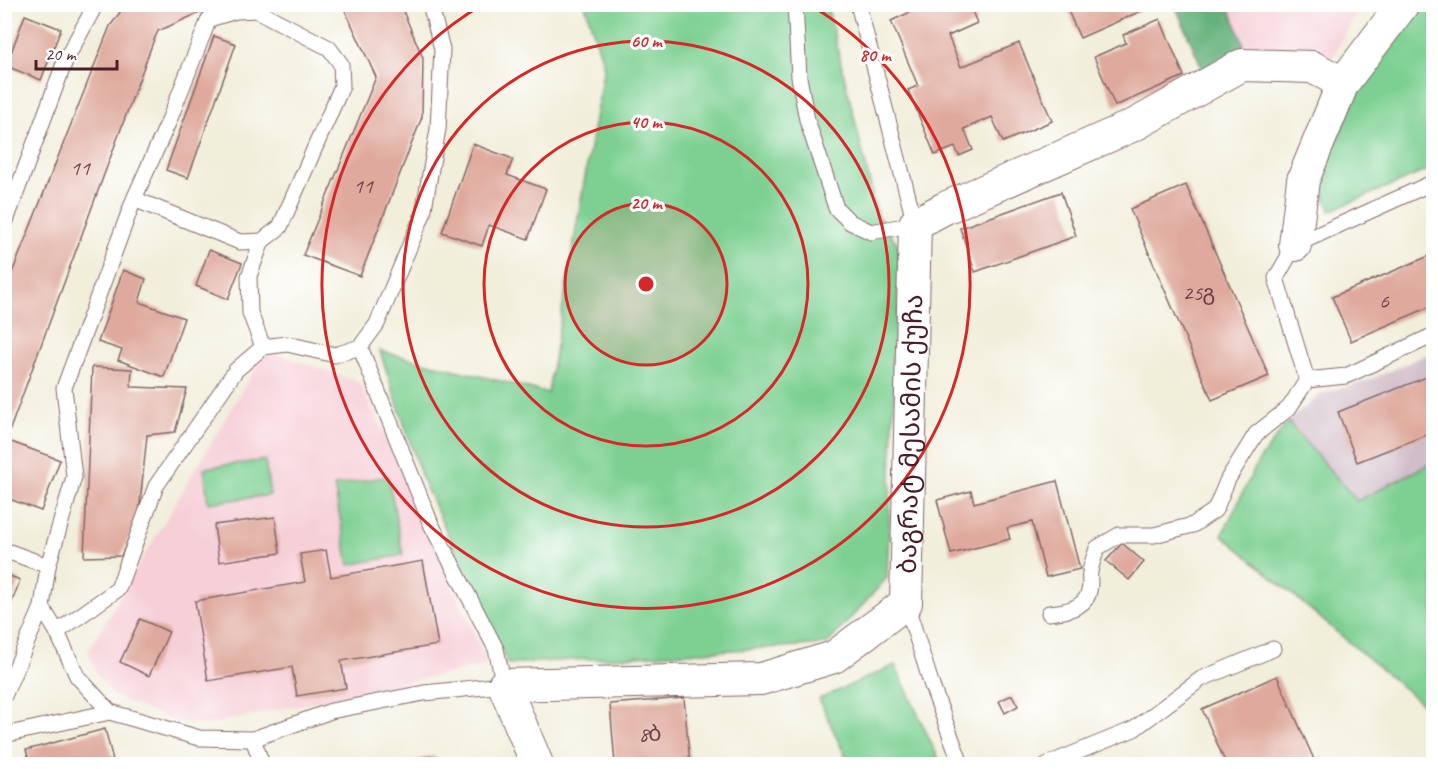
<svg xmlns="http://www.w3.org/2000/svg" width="1438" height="769" viewBox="0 0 1438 769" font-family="Caveat,'Noto Sans Georgian',sans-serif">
	<rect width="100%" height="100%" fill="#fff"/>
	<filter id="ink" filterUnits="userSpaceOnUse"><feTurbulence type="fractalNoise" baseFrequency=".0167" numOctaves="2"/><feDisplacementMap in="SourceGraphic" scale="12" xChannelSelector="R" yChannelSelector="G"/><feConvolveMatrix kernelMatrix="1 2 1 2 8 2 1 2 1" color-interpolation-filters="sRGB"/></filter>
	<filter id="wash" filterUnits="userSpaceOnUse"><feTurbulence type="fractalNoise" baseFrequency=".008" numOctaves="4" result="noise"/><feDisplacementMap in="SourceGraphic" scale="24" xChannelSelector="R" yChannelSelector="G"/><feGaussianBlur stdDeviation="1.35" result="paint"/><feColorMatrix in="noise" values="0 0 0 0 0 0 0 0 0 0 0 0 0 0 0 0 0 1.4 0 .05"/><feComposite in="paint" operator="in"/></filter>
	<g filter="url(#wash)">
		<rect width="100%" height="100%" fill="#f1eeda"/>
		<g fill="#f6cfd7">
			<polygon points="1228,5 1361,5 1332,58 1244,45"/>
			<polygon points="266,350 359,382 395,455 488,665 207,725 176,722 114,696 97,676 88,651"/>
		</g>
		<polygon fill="#d1bdc9" points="1433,352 1433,462 1357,501 1288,422 1321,394 1367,381"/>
		<g fill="#7dd092" stroke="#64785e" stroke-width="1.5">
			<polygon points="585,5 827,5 878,216 900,248 887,578 827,644 508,664 423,481 380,351 548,393 604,66"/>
			<polygon points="1421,5 1433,5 1433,168 1330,211 1320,180 1364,79"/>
			<polygon points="1288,422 1357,501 1433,462 1433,713 1222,535 1258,462"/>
			<polygon points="265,460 270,495 208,503 204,468"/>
			<polygon points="388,476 403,555 349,565 334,486"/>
			<polygon points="895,665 941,764 849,764 819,699"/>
		</g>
		<polygon fill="#66b27c" stroke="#586854" stroke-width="1.5" points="1175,5 1228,5 1244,45 1206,77"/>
		<g id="blocks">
			<g fill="#dfaa9d">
				<polygon points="126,4 219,4 158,31 153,42 6,440 60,460 41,511 4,497 4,293 110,26"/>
				<polygon points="342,4 400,4 423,58 422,117 360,276 303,255 376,77"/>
				<polygon points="466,4 489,4 489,5 469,12"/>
				<polygon points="915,4 969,4 977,23 948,36 961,67 1019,43 1052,121 1003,142 992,117 964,129 973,150 959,156 955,147 935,155 908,90 918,86 891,21 917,9"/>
				<polygon points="1065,4 1157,4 1080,38"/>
				<polygon points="25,15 61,29 41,80 6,66"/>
				<polygon points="1160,19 1184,76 1115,106 1094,57 1126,43 1123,35"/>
				<polygon points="214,36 236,44 188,178 166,170"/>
				<polygon points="473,144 513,159 507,175 546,189 528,239 489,225 482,246 442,232"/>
				<polygon points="1186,185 1269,376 1212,400 1130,209"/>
				<polygon points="1061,192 1076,236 975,272 960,228"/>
				<polygon points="209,250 242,263 228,299 196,286"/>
				<polygon points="1434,254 1434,305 1351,341 1332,297"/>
				<polygon points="123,270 146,279 139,302 184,318 164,377 118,360 122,350 98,342"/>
				<polygon points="92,367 132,369 131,387 187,389 175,432 147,435 138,524 130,535 121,556 84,557"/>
				<polygon points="1434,374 1434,432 1357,462 1338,412"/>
				<polygon points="1057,481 1080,569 1046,577 1032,522 1007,528 1010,539 951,554 937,500 971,491 974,503"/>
				<polygon points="275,517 280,553 219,562 214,525"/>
				<polygon points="1122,543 1144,562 1129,580 1106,561"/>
				<polygon points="326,550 331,577 423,561 438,645 341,661 346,688 297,696 292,667 208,681 195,601 305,582 300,554"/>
				<polygon points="5,574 20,580 5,621"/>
				<polygon points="140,619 169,632 149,676 120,662"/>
				<polygon points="1277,676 1316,764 1226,764 1202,709"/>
				<polygon points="1012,695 1018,706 1005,713 999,701"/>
				<polygon points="684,698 690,764 615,764 610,704"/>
				<polygon points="105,729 113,760 97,764 30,764 26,750"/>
				<polygon points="434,756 440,764 407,764 425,757"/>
			</g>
		</g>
	</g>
	<g filter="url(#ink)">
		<use href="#blocks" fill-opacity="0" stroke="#846768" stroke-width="1.5"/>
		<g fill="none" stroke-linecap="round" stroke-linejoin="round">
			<defs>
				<g id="lane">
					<polyline points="795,4 799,77 807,120 836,208 850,222 871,232 915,224 858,4"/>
					<polyline points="4,226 65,61 96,4"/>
					<polyline points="262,241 249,276 250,313 263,347"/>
					<polyline points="1307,380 1276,278 1295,245 1434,182"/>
					<polyline points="4,550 48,566"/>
					<polyline points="906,603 932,686 961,764"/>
					<polyline points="42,607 57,632 118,589 156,486 236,370 263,347 287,344 335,355 360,347 377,324 423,214 438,129 442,49 430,4"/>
					<path d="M1049 613C1063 612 1086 608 1089 591 1091 585 1089 578 1090 572 1091 564 1095 556 1097 548L1119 535H1154L1193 525 1215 510 1228 479 1256 434 1289 408 1307 380 1346 376 1434 335"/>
					<polyline points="57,632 77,676 110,712 199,738 253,739 331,711 424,693 504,685 496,649 431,524 360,347"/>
					<polyline points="4,696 42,607 48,566 74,477 64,388 134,199 168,123 209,19 236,11 256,10 329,48 341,64 342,86 280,227 262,241 240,242 134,199"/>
					<polyline points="4,735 110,712"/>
					<polyline points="253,739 262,764"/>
					<polyline points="1048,764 1134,729 1201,679 1273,649"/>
				</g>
				<g id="street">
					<polyline points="1295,245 1303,180 1343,83 1403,4"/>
					<path id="s1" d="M537 764 504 685 761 679 834 657 906 603 915 224 945 208 1136 124 1242 65 1312 67 1343 83"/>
				</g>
			</defs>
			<use href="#lane" stroke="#846768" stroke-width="17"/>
			<use href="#street" stroke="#846768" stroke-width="34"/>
			<use href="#lane" stroke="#fff" stroke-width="15"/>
			<use href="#street" stroke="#fff" stroke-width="32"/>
		</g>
	</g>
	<circle cx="646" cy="284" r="81" fill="#d62828" fill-opacity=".12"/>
	<g fill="none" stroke="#d62828" stroke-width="3">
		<circle cx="646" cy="284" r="81"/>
		<circle cx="646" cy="284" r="162"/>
		<circle cx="646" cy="284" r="243"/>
		<path d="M810 5A324 324 0 1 1 482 5"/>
	</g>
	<g text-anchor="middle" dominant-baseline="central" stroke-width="6" stroke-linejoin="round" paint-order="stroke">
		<g font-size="22" fill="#6f4248">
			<text x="80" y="168">11</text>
			<text x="363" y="186">11</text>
			<text x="1199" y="293">25გ</text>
			<text x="1384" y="301">6</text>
			<text x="650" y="734">8ბ</text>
		</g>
		<g font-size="26" fill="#4a1f2b" stroke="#fff">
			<text stroke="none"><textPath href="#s1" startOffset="678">ბაგრატ მესამის ქუჩა</textPath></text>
		</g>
	</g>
	<circle cx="646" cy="284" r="9" fill="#d62828" stroke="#fff" stroke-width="3"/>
	<g font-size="18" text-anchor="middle" font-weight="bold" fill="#d62828" stroke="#fff" stroke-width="6" stroke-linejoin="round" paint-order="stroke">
		<text x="646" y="47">60 m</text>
		<text x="875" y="61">80 m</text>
		<text x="646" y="128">40 m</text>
		<text x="646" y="209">20 m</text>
	</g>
	<rect width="1438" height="769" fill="none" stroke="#fff" stroke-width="24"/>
	<path d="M36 60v9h81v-9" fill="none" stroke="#4a1f2b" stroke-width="3"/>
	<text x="45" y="60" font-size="18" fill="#4a1f2b" stroke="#ffffff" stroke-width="4.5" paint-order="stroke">20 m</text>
</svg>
